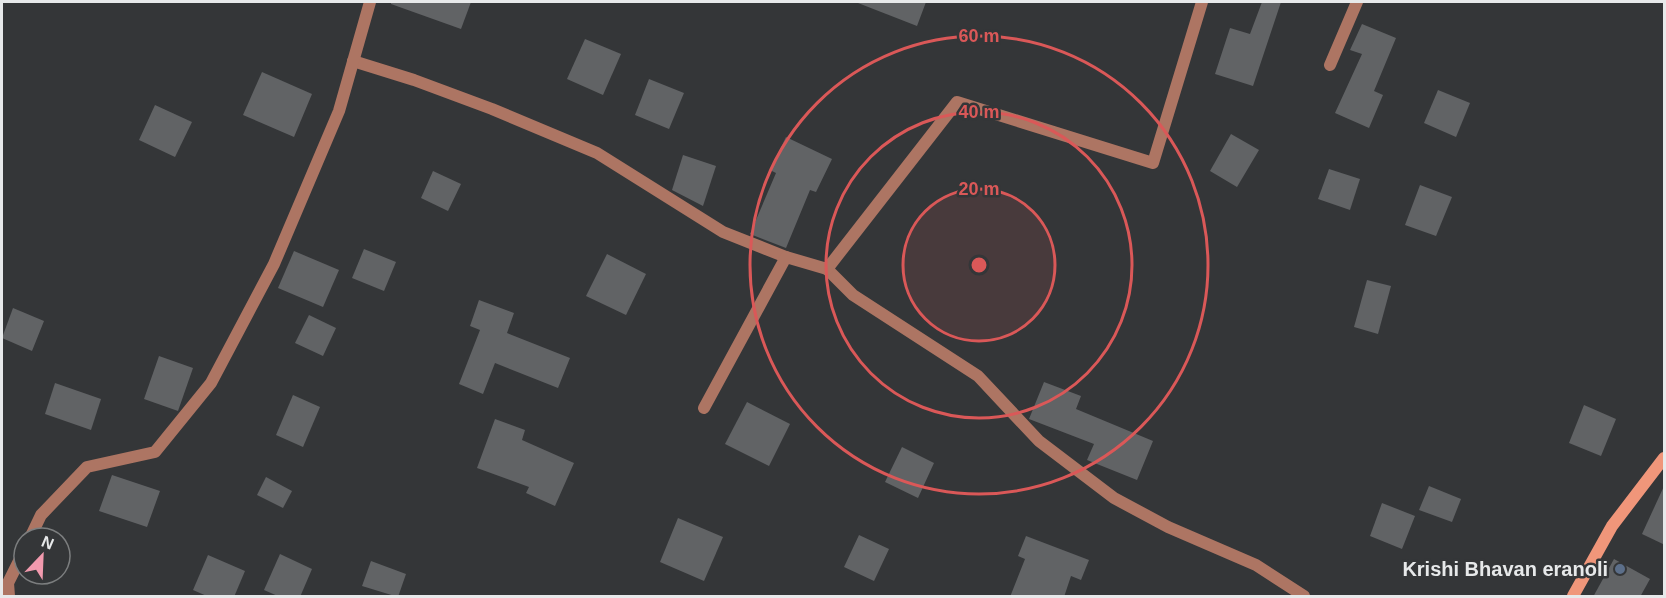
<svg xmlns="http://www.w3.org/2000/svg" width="1666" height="598" viewBox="0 0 1666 598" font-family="Helvetica,sans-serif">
	<rect width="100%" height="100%" fill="#343638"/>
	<g fill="#616365">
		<polygon points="391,2 471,2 461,29 391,4"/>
		<polygon points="1262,2 1281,2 1253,86 1215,74 1230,28 1250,34"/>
		<polygon points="858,3 858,2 926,2 917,26"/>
		<polygon points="1362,24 1396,38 1374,91 1383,95 1369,128 1335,113 1362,54 1350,50"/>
		<polygon points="585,39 621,54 603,95 567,79"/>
		<polygon points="262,72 312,94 294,137 243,115"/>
		<polygon points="649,79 684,93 669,129 635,115"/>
		<polygon points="1438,90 1470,103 1456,137 1424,123"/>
		<polygon points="155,105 192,122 175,157 139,140"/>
		<polygon points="1231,134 1259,150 1237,187 1210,171"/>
		<polygon points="786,137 832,159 816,192 810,190 786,248 750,234 776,173 770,170"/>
		<polygon points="683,155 716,166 703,206 672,190"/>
		<polygon points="1329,169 1360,179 1350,210 1318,199"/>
		<polygon points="433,171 461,184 448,211 421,198"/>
		<polygon points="1420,185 1452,197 1436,236 1405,225"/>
		<polygon points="364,249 396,262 384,291 352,278"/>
		<polygon points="294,251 339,270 323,307 278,288"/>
		<polygon points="607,254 646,274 626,315 586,296"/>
		<polygon points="1367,280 1391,286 1378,334 1354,327"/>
		<polygon points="479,300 514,313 507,333 570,358 558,388 495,363 483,394 459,384 480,330 470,326"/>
		<polygon points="13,308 44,321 32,351 2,338"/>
		<polygon points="309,315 336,328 323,356 295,343"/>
		<polygon points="159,356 193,368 178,411 144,399"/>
		<polygon points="1044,382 1081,396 1076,409 1153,441 1137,480 1087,460 1094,444 1029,419"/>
		<polygon points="55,383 101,399 91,430 45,414"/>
		<polygon points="293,395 320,407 303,447 276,435"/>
		<polygon points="747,402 790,424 769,466 725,444"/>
		<polygon points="1584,405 1616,419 1601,456 1569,443"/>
		<polygon points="495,419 525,430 522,440 574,463 555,506 526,493 529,487 477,468"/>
		<polygon points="902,447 934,463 918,498 885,482"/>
		<polygon points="112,475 160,491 147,527 99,511"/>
		<polygon points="266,477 292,491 283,508 257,495"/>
		<polygon points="1665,484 1665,545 1642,534"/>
		<polygon points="1429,486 1461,499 1452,522 1419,510"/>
		<polygon points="1382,503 1415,516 1402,549 1370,536"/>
		<polygon points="678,518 723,537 704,581 660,562"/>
		<polygon points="859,535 889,549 874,581 844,567"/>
		<polygon points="1026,536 1089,560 1081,580 1071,576 1064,597 1010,597 1025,559 1018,556"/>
		<polygon points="280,554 312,569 300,597 280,597 264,590"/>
		<polygon points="208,555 245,571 234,597 209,597 193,590"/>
		<polygon points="1614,559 1650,579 1640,597 1593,597"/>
		<polygon points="371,561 406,574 398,597 362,586"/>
	</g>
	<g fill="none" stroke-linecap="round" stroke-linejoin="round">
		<g stroke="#ad7563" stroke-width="12">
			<polyline points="353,61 414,80 492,109 597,153 723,232 786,257"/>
			<polyline points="1330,65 1357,2"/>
			<polyline points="827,269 853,295 978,376 1039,441 1114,498 1168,527 1256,565 1304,596"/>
			<polyline points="704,408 786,257 827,269 957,102 1153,163 1202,2"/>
			<polyline points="30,538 41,515 87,467 155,452 211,383 274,264 339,111 370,2"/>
			<polyline points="9,596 8,583 24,551"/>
		</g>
		<polyline stroke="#f0967a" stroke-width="12" points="1573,596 1612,526 1664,458"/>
	</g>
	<circle cx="979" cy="265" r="76" fill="#da5858" fill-opacity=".12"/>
	<g fill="none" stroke="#da5858" stroke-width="3">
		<circle cx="979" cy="265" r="76"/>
		<circle cx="979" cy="265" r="153"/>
		<circle cx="979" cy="265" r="229"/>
	</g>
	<circle fill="#5c6f8a" stroke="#343638" stroke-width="2" cx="1620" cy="569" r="6"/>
	<g text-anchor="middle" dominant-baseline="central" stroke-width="5" stroke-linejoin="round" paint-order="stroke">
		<g font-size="20" font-weight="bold" fill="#e7e9ea" stroke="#343638" text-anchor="end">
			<text x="1608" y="569">Krishi Bhavan eranoli</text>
		</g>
	</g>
	<circle cx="979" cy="265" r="9" fill="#da5858" stroke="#343638" stroke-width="3"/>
	<g font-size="18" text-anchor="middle" font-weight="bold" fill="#da5858" stroke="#343638" stroke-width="5" stroke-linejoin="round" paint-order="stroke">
		<text x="979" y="42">60 m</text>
		<text x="979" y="118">40 m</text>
		<text x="979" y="195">20 m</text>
	</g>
	<rect width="1666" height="598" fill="none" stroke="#e7e9ea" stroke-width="6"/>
	<g transform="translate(42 556) rotate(23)"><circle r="28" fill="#343638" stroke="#7c7e7f" stroke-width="1.5"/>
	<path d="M0-4.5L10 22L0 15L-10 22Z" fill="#f29aae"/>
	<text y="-9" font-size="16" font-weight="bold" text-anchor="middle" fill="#e7e9ea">N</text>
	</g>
</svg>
